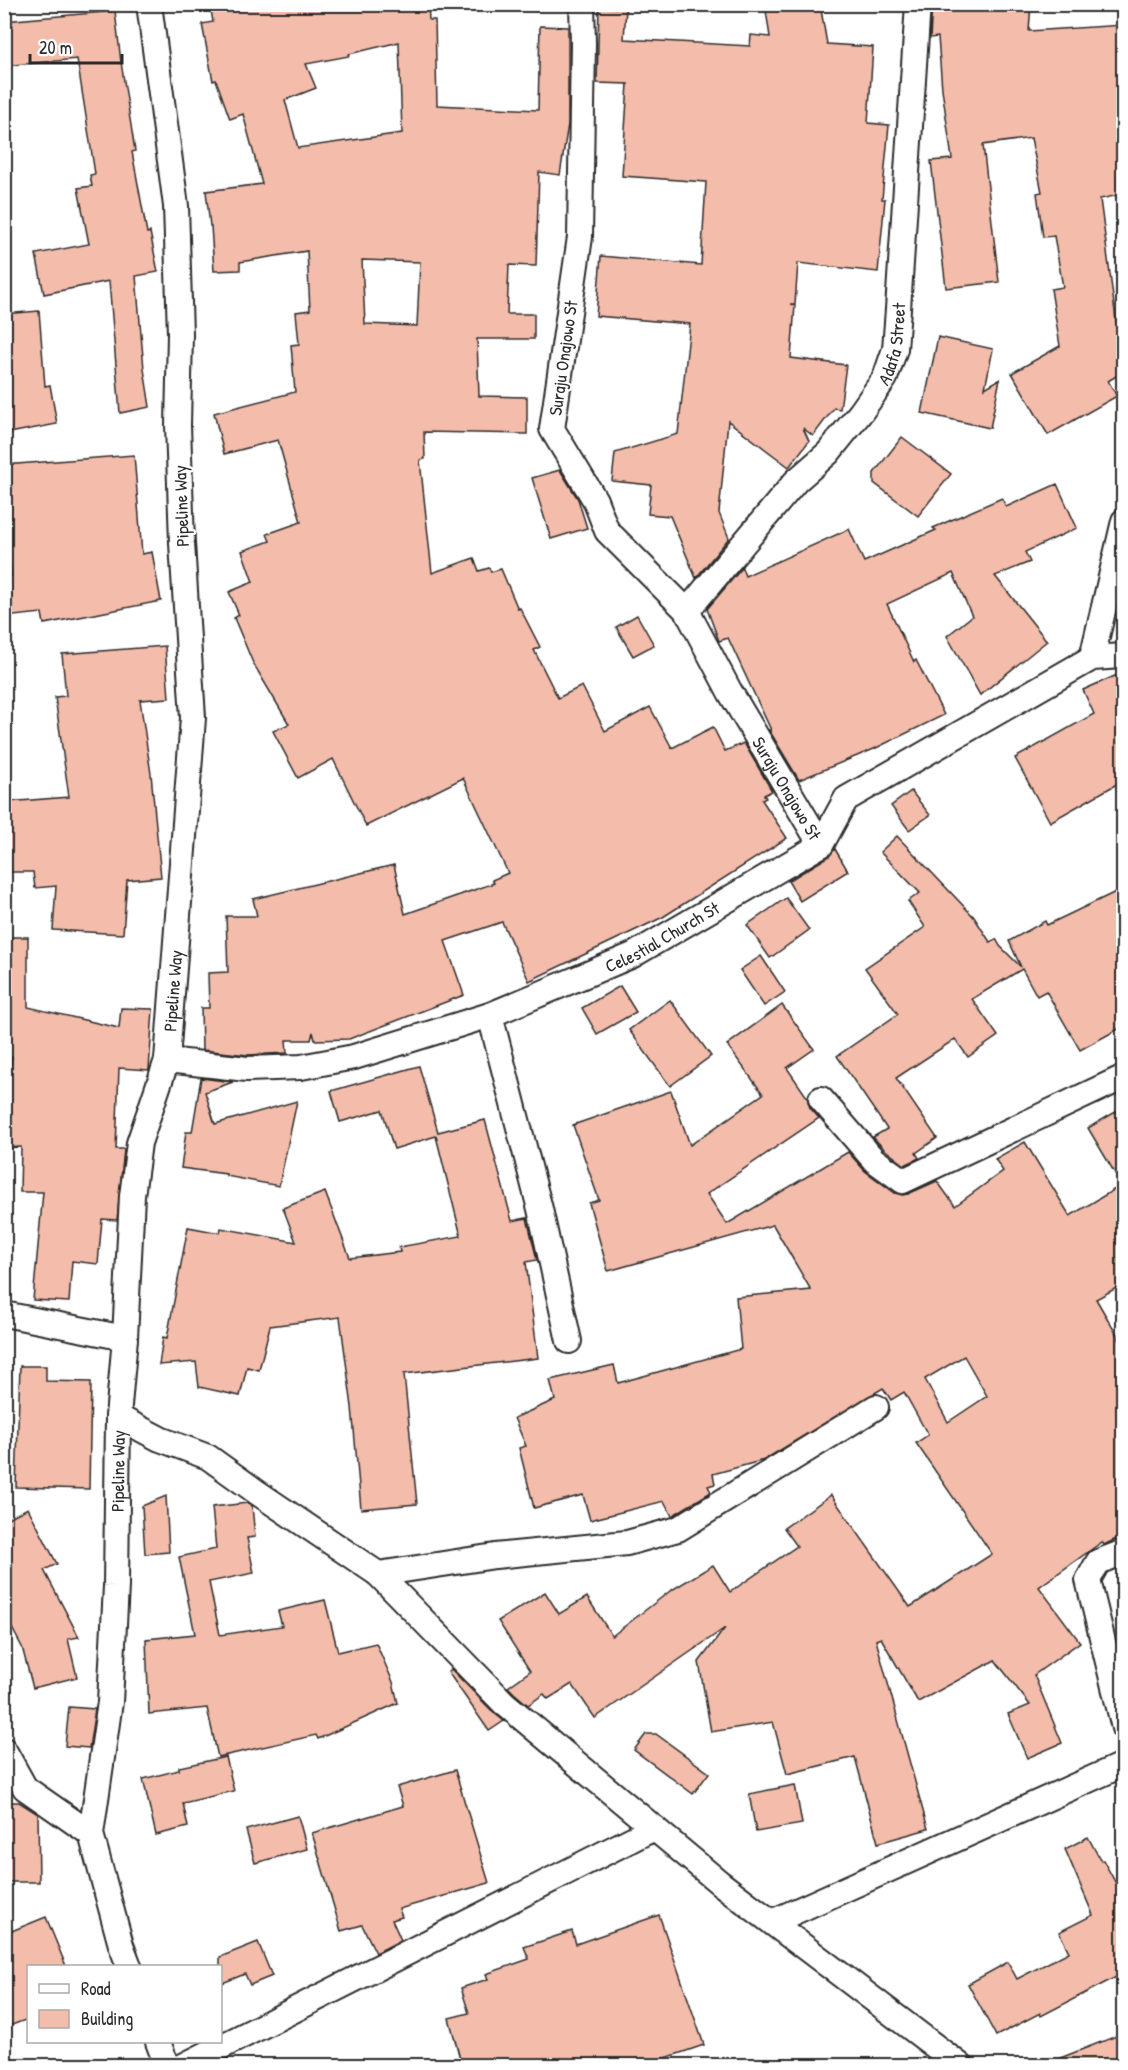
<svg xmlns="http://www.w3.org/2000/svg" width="1128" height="2070" viewBox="0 0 1128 2070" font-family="'Patrick Hand',sans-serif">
	<rect width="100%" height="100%" fill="#fff"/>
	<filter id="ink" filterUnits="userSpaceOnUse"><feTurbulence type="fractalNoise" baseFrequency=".0167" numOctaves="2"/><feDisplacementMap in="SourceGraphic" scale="12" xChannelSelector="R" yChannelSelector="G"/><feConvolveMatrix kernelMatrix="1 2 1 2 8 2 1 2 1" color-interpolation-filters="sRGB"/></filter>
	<g filter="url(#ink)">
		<g fill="#f4bcaa" stroke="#2b2b2b" stroke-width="1.5" fill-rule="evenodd">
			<path d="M210 4H428L429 20H435L437 105 538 110 540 26 568 27V124L560 175 539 172 536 266 509 265 507 314H534V339H477L479 396 527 397V434L424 432 425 459 420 460 432 573 474 558 479 571 489 568 491 572 501 569 518 609 520 608 540 647 534 650 558 698 582 686 605 731 650 707 672 748 713 727 725 751 744 743 772 791 764 795 766 798 762 800 787 838 663 917 529 981 502 922 445 941 464 995 349 1039 315 1040 313 1032 311 1040H286L287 1053 248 1055 202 1050 201 1008H209L208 973 228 972 226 916H257L253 899 394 865 405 914 494 883 492 880 508 873 463 778 366 826 333 759 298 778 273 731 289 724 253 663 234 618 239 615 229 592 253 582 242 551 270 541 267 534 301 522 278 440 224 454 214 413 295 392 291 345 299 344 296 312 310 310 307 251 240 262V270L214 271 211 226H210L206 191 262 184 243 114 230 119 216 80 213 81 202 24 213 22ZM399 42 402 133 298 148 285 100 316 88 306 64 349 56V54ZM362 260 420 262 417 326 365 324Z"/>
			<polygon points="765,4 820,4 827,44 873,47 868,123 889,125 882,199 885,199 878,272 798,263 795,304 790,304 795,305 791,358 846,365 840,409 834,408 813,436 803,428 809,441 789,467 728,421 719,513 729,538 696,578 670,516 648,514 651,485 612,481 615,453 678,434 690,324 596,316 601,256 701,265 706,182 622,176 628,84 597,83 599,7 626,8 624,39 750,46 751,35 770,37"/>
			<polygon points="932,4 1031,4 1029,31 1124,25 1124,194 1100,199 1123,372 1108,381 1117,396 1048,435 1012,373 1060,346 1051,289 1063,287 1054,236 1043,237 1037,193 1042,192 1031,138 983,145 999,282 946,288 931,161 952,159 942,89 938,37 930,38"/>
			<polygon points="115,11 121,62 135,151 132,152 147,233 150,232 158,272 136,276 144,369 150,407 120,413 109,281 44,294 36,254 89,244 78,188 92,186 90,175 95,174 77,59 4,66 4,21"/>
			<polygon points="39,311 45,386 50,385 57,424 4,434 4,314"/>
			<polygon points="938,337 993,349 985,388 1000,379 990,428 922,413"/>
			<polygon points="902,437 951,474 918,516 874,483 874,473"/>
			<polygon points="134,455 142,554 152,552 161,601 44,624 42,613 4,617 4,576 11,576 4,504 4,465"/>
			<polygon points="560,470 578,499 587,528 551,539 532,478"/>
			<polygon points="1057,484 1077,528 1025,552 1030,562 995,576 1047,641 980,695 947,636 972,616 953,573 887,604 914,662 916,660 944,715 874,749 799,780 769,730 771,730 728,638 719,641 707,609 742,568 745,576 849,529 864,562 936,530 933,528 1002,498 1006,507"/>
			<polygon points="637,615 654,645 633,656 616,627"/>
			<polygon points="165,646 169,698 140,700 151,774 161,877 127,880 123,934 53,930 56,886 35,888 33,872 7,872 7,802 69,797 55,697 66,696 62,654"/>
			<polygon points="1124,672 1124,780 1050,822 1015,758 1094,714 1083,690"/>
			<polygon points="911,791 930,815 909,830 891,806"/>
			<polygon points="897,836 974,917 990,942 996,939 1000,946 1021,967 1009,941 1045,921 1047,925 1124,888 1124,1026 1080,1050 1046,991 1037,996 1022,969 972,999 998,1036 968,1057 955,1039 896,1078 937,1138 916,1153 919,1158 905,1165 884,1149 873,1137 887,1129 837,1056 898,1014 865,968 925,927 908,901 920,893 880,852"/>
			<polygon points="835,849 848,871 800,901 788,881 828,857"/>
			<polygon points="786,898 809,930 770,958 747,925"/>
			<polygon points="4,937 28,937 28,1007 119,1028 121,1008 153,1009 149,1070 119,1068 116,1149 124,1149 117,1220 102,1219 98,1264 72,1261 69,1302 33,1300 43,1192 20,1192 21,1147 4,1148 4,1106 12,1057 4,1056"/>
			<polygon points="761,956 785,992 764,1006 740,970"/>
			<polygon points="620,986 636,1012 597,1034 582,1008"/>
			<polygon points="670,1000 711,1056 670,1086 629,1030"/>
			<path d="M782 1005 814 1049 787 1068 807 1097 810 1108 819 1118 707 1194 727 1224 848 1152 865 1171 895 1193 902 1195 908 1194 937 1181 955 1206 1003 1171 995 1159 1025 1142 1070 1216 1122 1185 1088 1128 1124 1107V1284L1096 1299 1124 1347V1535L1104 1545 1102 1542 1039 1587 1080 1642 1034 1675 1062 1743 1027 1758 1008 1714 1030 1705 995 1660 918 1702 881 1638 876 1640 928 1829 878 1843 855 1757 787 1774 773 1722 711 1732 699 1662 725 1628 595 1718 572 1684 548 1699 544 1694 528 1705 514 1693 508 1687 530 1671 498 1621 545 1592 559 1614 587 1597 612 1636 670 1591 713 1565 730 1592 797 1546 784 1528 831 1495 910 1607 992 1554 916 1443 928 1435 904 1392 891 1400 883 1388 764 1460 713 1474 715 1484 708 1486 711 1492 672 1516 664 1501 590 1520 583 1495 534 1508 519 1448 526 1446 514 1418 555 1400 550 1380 614 1365 618 1383 741 1349 736 1297 811 1290 773 1225 608 1271 589 1203 599 1200 573 1125 671 1091 690 1145 763 1094 727 1045ZM964 1356 987 1396 948 1422 925 1379Z"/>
			<polygon points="419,1066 438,1132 485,1120 512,1221 527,1218 537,1260 526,1262 538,1358 404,1374 417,1504 361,1509 352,1407 340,1317 270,1326 259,1370 247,1367 240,1396 199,1387 196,1362 159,1365 163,1337 167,1338 188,1227 220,1233 221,1228 296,1242 283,1208 325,1192 350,1258 400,1252 399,1247 461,1236 436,1136 394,1149 382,1110 340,1122 331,1091"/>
			<polygon points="201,1078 233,1082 205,1092 215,1124 297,1101 279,1186 226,1176 226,1174 181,1168 186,1132 192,1132"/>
			<polygon points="20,1366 46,1366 46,1381 91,1382 89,1489 16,1487"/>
			<polygon points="166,1496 169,1552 145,1554 142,1506"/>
			<polygon points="248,1503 252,1506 255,1537 247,1538 254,1573 209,1582 220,1635 282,1626 278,1611 325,1600 338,1652 376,1643 393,1682 398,1703 318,1739 316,1735 218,1757 207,1708 149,1714 146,1639 195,1634 179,1557 216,1549 212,1507"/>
			<polygon points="28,1508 57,1564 44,1570 79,1637 68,1639 77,1677 33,1688 22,1647 4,1613 4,1520"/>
			<polygon points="451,1669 494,1713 504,1721 489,1731 448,1672"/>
			<polygon points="69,1707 95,1709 89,1748 65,1746"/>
			<polygon points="646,1734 656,1734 709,1773 693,1794 634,1750"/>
			<polygon points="226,1757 234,1791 183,1803 188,1827 156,1835 143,1779 179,1770 179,1767"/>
			<polygon points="455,1770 489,1883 399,1909 402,1917 392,1920 401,1940 376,1953 362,1925 341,1931 312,1833 403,1806 397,1787"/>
			<polygon points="795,1785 802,1824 756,1832 749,1794"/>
			<polygon points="4,1802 19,1802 38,1814 39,1882 4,1882"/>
			<polygon points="298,1816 307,1849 255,1863 246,1830"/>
			<polygon points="1088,1837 1101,1861 1103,1860 1124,1898 1124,1973 1041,2016 1040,2013 996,2036 968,1984 1008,1962 1017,1979 1069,1952 1059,1932 1093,1915 1065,1849"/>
			<polygon points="659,1915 704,2045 642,2066 462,2066 449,2018 469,2013 461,1988 488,1979 486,1974 529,1959 524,1947 572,1931 576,1944"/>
			<polygon points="46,1917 66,1966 28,1966 28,2019 4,2028 4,1934"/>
			<polygon points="258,1942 272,1976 250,1985 245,1974 220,1984 220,1957"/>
			<polygon points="1124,2033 1124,2066 1046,2066 1045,2064"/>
		</g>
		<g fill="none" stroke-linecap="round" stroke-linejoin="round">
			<defs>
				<g id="minor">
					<path id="s1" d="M582 4 583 43 580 237 552 429 595 500 607 531 687 611 730 692 821 845"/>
					<path id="s2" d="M687 611 796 481 828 453 861 412 885 378 895 349 898 309 918 4"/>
					<polyline points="1092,658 1124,521"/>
					<polyline points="490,1015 540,1209 569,1341"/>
					<path id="s3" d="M167 1060 247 1069 301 1067 354 1057 490 1015 633 955 821 845 846 799 1092 658 1124 656"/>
					<polyline points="821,1099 874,1160 903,1181 1124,1077"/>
					<polyline points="4,1314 125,1338"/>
					<polyline points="118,1417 160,1439 208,1457 258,1493 378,1574 504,1703 720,1883 961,2066"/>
					<polyline points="1124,1552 1098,1562 1088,1580 1124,1728"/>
					<polyline points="378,1574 495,1556 627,1543 678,1529 876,1407"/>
					<polyline points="4,1750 25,1788 91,1834"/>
					<polyline points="772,1922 1124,1764"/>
					<path id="s4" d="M129 1966 121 1945 91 1834 110 1702 116 1586 118 1417 125 1338 132 1196 139 1143 167 1060 193 718 182 543 178 425 180 334 176 206 149 4"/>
					<polyline points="158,2042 167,2066"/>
					<polyline points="183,2066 654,1828"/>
				</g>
			</defs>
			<use href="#minor" stroke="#2b2b2b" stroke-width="28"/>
			<use href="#minor" stroke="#fff" stroke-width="24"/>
		</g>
	</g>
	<g text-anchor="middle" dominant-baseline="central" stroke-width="4.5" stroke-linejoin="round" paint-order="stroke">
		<g font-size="18" fill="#2b2b2b" stroke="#fff">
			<text stroke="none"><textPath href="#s2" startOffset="342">Adafa Street</textPath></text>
			<text transform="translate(563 358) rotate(-82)">Suraju Onajowo St</text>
			<text transform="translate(181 506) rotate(-92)">Pipeline Way</text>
			<text stroke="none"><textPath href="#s1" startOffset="860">Suraju Onajowo St</textPath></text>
			<text stroke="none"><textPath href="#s3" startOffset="520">Celestial Church St</textPath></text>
			<text stroke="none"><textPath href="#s4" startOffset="988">Pipeline Way</textPath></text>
			<text stroke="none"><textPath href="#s4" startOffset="502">Pipeline Way</textPath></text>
		</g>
	</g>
	<rect width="1128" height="2070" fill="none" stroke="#fff" stroke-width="24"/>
	<rect x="12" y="12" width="1104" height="2046" fill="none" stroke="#2b2b2b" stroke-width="2" filter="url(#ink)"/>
	<rect x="27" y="1965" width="195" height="78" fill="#ffffff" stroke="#aaaaaa" stroke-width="1.5"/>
	<rect x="39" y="1984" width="30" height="9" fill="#ffffff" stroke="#aaaaaa" stroke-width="1.5"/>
	<text x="81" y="1995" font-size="18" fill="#2b2b2b">Road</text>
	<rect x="39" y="2010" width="30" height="18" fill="#f4bcaa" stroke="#aaaaaa" stroke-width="1.5"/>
	<text x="81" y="2025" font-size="18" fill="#2b2b2b">Building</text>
	<path d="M30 54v9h92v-9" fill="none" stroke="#2b2b2b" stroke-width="3"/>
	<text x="39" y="54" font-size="18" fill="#2b2b2b" stroke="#ffffff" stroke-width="4.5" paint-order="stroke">20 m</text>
</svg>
